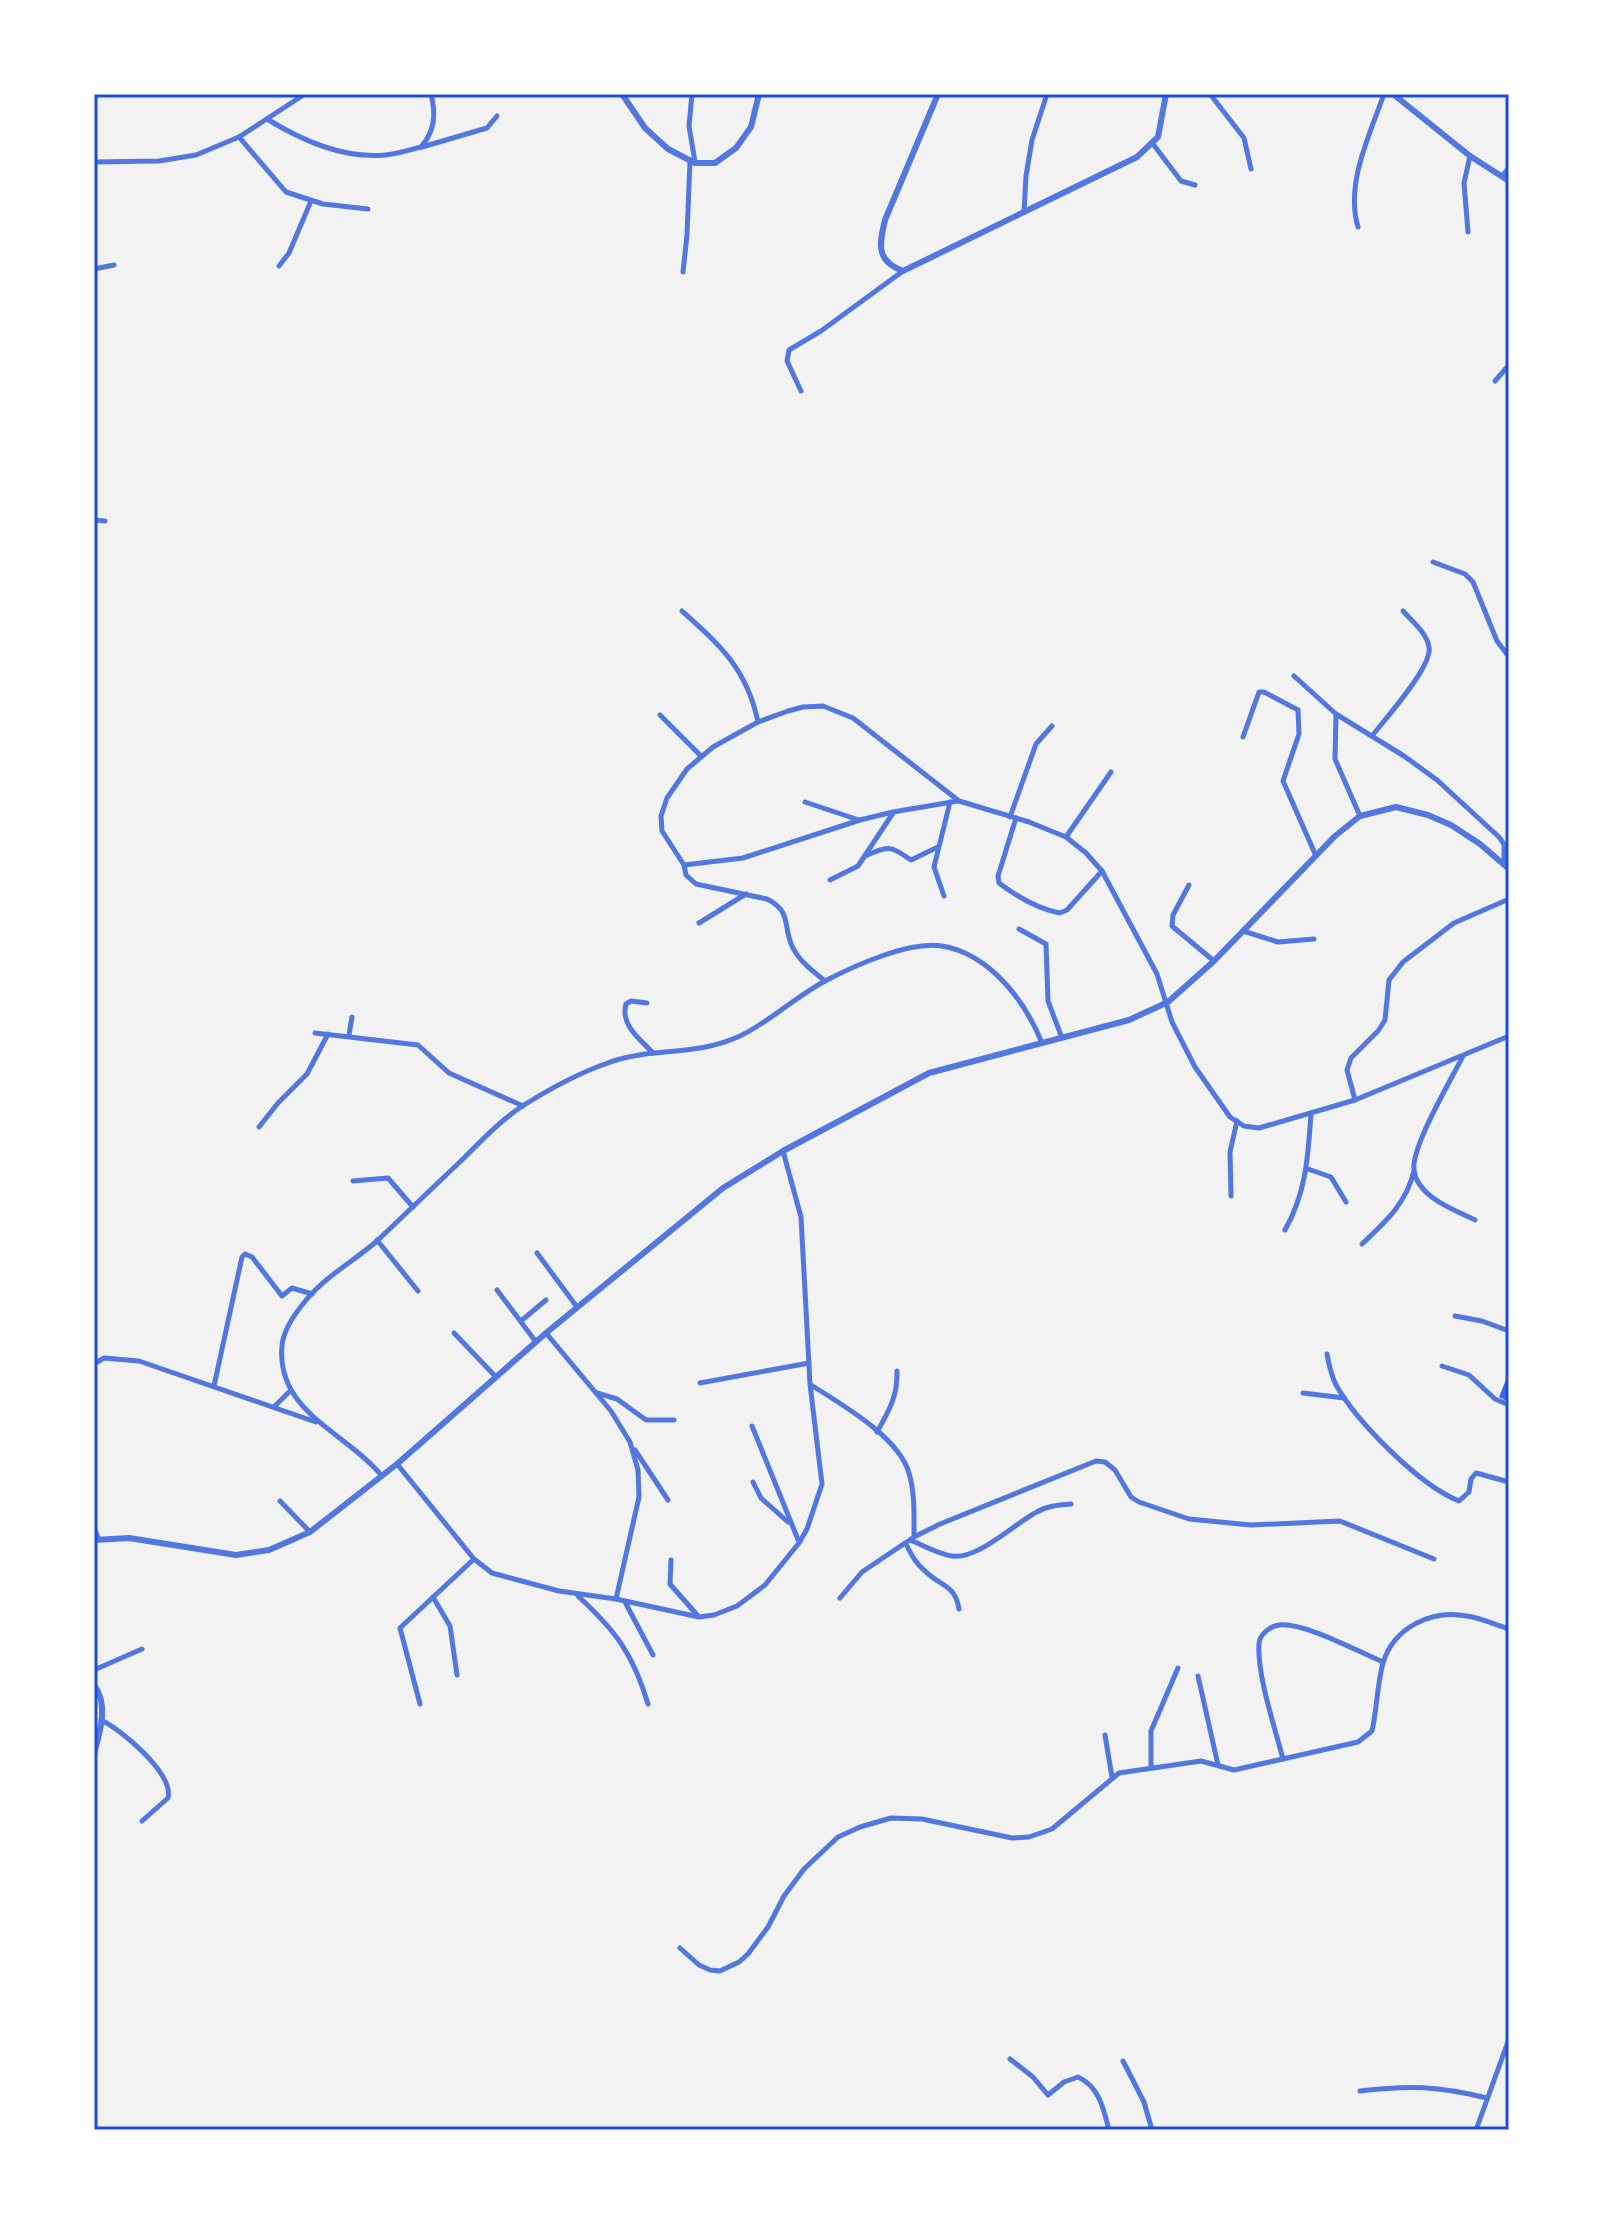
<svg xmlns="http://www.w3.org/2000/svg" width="1603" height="2224" viewBox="0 0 1603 2224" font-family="'Source Sans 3',sans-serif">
	<rect width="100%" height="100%" fill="#f2f2f2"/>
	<polygon fill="#3d67dc" points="1509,1372 1509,1402 1499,1397"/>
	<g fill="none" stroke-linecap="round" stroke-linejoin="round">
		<g stroke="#5277de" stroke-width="5">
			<polyline points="692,94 689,126 695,162"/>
			<polyline points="1210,94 1244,138 1251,169"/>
			<path d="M267 119C301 140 344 159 385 155 397 154 409 150 421 147 435 131 436 114 431 94"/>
			<polyline points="239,137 286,192 323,204 368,209"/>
			<polyline points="1153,144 1181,181 1195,185"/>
			<polyline points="422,147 487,128 497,116"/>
			<polyline points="94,162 159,161 196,155 239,137 305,94"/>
			<polyline points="1502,176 1509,168"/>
			<polyline points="1024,212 1026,176 1032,140 1047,94"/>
			<path d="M1358 227C1345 184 1370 134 1384 94"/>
			<polyline points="1468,232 1464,183 1470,156"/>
			<polyline points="279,266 289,253 311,201"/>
			<polyline points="94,269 114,265"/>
			<polyline points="683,272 687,235 690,161"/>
			<polyline points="1495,381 1509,365"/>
			<polyline points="801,391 787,361 789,350 821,331 903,271"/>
			<polyline points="94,520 105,521"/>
			<polyline points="1433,562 1465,574 1473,582 1497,641 1509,657"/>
			<path d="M682 611C720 645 747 669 758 722"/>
			<polyline points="1294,676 1336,714 1404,756 1437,780 1499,837 1504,844 1504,864"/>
			<polyline points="1336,714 1335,759 1360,816"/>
			<polyline points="660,715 700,755"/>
			<path d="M1372 736C1385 719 1433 666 1429 647 1427 633 1412 621 1403 611"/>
			<polyline points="1243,737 1259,692 1264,692 1298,710 1299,734 1283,781 1316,856"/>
			<polyline points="805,802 859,820"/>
			<polyline points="1010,817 1036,744 1052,726"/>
			<path d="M1016 818 998 876 999 883C1016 896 1038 909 1060 913L1067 910 1102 871"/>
			<polyline points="1066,837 1111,772"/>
			<path d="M865 856C890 845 890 846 911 860L938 847"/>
			<polyline points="684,865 743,858 860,820 893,812 958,801"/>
			<polyline points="830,880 858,866 893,813"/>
			<polyline points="1189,885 1173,915 1172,926 1214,961"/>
			<polyline points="944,896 934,867 950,802"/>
			<polyline points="699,923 746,894"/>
			<polyline points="1019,929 1046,944 1048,1001 1062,1038"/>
			<polyline points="1243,931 1278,942 1314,939"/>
			<path d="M825 981C814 972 800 962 793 948 782 927 793 912 767 899L696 884 686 875 684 865 662 831 661 816 667 798 687 769 713 747 758 722 788 711 803 707 823 706 853 718 959 801 1029 822 1066 837 1086 853 1102 871 1157 974 1172 1022 1195 1067 1230 1117 1244 1126 1259 1128 1355 1100 1509 1036"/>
			<path d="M647 1003 631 1001 626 1004C620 1025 640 1039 653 1053"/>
			<polyline points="315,1033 418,1045 449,1073 523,1106"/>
			<polyline points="349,1035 352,1017"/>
			<path d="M1463 1056C1451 1080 1411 1147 1414 1170 1417 1197 1455 1210 1475 1220"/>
			<polyline points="1355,1100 1347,1070 1351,1058 1378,1031 1385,1020 1389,980 1403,962 1454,923 1509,899"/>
			<polyline points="259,1127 278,1103 307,1074 328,1034"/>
			<polyline points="1308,1169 1331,1177 1346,1202"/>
			<polyline points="353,1181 388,1178 413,1207"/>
			<polyline points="1231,1196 1230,1152 1237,1121"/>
			<path d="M1285 1230C1306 1193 1308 1157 1311 1114"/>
			<polyline points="377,1240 418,1291"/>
			<path d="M1362 1244C1385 1222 1406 1204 1414 1171"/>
			<polyline points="537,1253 577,1307"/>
			<polyline points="497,1290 536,1342"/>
			<polyline points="1455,1316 1482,1321 1509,1331"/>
			<polyline points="521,1321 546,1300"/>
			<polyline points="454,1333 496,1377"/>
			<polyline points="546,1333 611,1411 630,1442 638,1470 639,1497 616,1599"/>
			<path d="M1327 1354C1329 1365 1331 1375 1336 1385 1357 1422 1419 1485 1459 1501L1469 1492 1471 1479 1476 1473 1509 1482"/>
			<polyline points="94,1364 104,1358 139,1361 316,1422"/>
			<polyline points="1442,1366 1469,1375 1495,1399 1509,1405"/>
			<polyline points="700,1383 809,1363"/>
			<path d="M811 1385C841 1404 899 1437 909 1473 915 1493 914 1515 914 1536"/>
			<polyline points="214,1386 242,1257 245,1254 252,1257 282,1296 292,1288 312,1294"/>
			<polyline points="597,1393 617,1399 646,1420 674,1420"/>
			<polyline points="1303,1393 1344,1398"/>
			<polyline points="274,1407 290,1391"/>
			<polyline points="752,1426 799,1542"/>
			<path d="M877 1432C889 1411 898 1395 897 1371"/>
			<polyline points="635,1450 668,1500"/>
			<polyline points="397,1464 474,1559 492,1573 559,1591 616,1599 699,1617 714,1615 737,1606 765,1585 799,1543 807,1529 822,1484 810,1384 801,1217 783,1151"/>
			<path d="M381 1475C347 1433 276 1412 282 1346 283 1329 296 1312 307 1299 326 1276 354 1261 377 1241 406 1213 436 1185 465 1157 483 1139 502 1119 524 1105 548 1090 577 1074 605 1064 650 1046 692 1058 740 1036 771 1021 796 996 827 980 856 965 909 941 942 946 990 954 1025 1001 1042 1043"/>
			<polyline points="753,1482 761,1498 788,1522"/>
			<polyline points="280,1501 310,1532"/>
			<polyline points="94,1528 99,1540"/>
			<path d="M910 1540C923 1545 938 1554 952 1556 977 1560 1013 1525 1035 1513 1046 1506 1058 1505 1071 1504"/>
			<path d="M906 1544C911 1554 916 1564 925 1571 941 1587 955 1584 959 1609"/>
			<polyline points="671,1560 670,1584 698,1616"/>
			<path d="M578 1596C616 1631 633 1654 648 1704"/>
			<polyline points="433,1597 450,1626 457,1675"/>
			<polyline points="840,1598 862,1572 914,1537 940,1524 1096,1461 1105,1462 1115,1470 1131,1497 1139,1502 1189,1519 1251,1525 1340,1521 1434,1559"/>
			<polyline points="625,1602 653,1655"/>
			<polyline points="94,1670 142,1649"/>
			<polyline points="1198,1676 1218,1765"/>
			<polyline points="420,1704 400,1628 474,1559"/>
			<path d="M101 1720C122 1730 174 1774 168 1798L142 1821"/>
			<polyline points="1105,1735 1112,1777"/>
			<path d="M1283 1759C1275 1728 1257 1675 1259 1644 1259 1635 1270 1626 1279 1625 1304 1622 1359 1652 1383 1662"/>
			<polyline points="1151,1767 1151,1731 1178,1668"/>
			<path d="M680 1948 699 1965 710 1970 720 1971 739 1962 748 1954 768 1927 784 1896 804 1869 838 1837 860 1827 891 1818 922 1819 1012 1838 1029 1837 1052 1829 1119 1773 1201 1761 1234 1770 1358 1742 1372 1731C1377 1709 1377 1685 1383 1663 1394 1627 1432 1609 1467 1616 1481 1618 1496 1625 1509 1629"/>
			<path d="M1010 2059 1033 2077 1048 2095 1064 2082 1078 2077C1099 2086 1104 2110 1109 2130"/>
			<polyline points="1123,2061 1144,2102 1152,2130"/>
			<path d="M1360 2091C1409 2085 1438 2086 1487 2098"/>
			<polyline points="1135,2130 1147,2130"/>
			<polyline points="1476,2130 1509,2039"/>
		</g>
		<g stroke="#5277de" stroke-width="6">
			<polyline points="622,94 645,128 668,149 695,163 715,163 736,148 751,127 759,94"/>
			<path d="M938 94 885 220C879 245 876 261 903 271L1137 157 1158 137 1166 94"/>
			<polyline points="1393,94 1470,156 1509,181"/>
			<polyline points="94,1540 129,1538 236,1555 269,1550 310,1532 397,1464 546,1333 723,1188 783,1151 929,1073 1129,1020 1168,1002 1214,961 1335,836 1360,816 1396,807 1428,815 1451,825 1480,844 1509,869"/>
			<path d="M94 1685C109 1704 100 1732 94 1754"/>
		</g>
	</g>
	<rect width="1603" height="2224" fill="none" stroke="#ffffff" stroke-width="192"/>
	<rect x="96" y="96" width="1411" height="2032" fill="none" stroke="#1d4ed8" stroke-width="3"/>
</svg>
